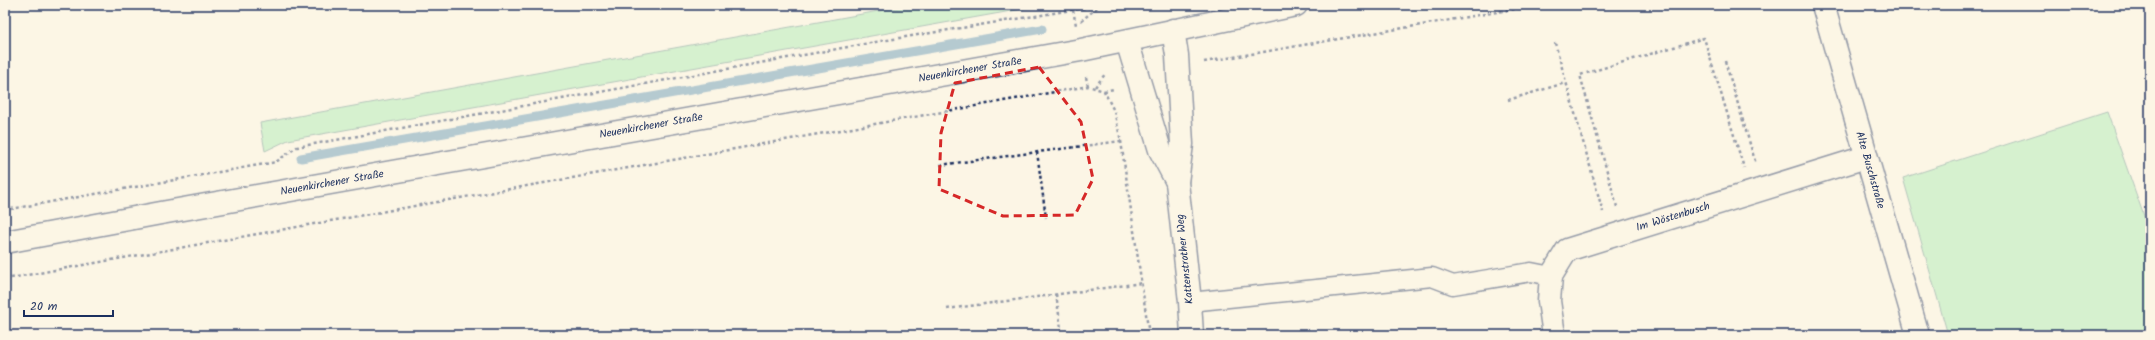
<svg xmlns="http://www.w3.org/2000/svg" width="2155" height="340" viewBox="0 0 2155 340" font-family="Kalam,sans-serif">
	<rect width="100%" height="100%" fill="#fcf5e5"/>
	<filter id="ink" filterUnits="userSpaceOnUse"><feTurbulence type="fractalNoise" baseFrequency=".025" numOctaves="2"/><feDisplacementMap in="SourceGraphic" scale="8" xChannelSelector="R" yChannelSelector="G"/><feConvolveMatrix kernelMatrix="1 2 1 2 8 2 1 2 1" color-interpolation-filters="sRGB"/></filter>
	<g filter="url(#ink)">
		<g fill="#a9ebb4" stroke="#628d89">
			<polygon points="912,5 1045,5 288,140 265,151 260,123"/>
			<polygon points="2107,112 2150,233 2150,335 1948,335 1903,178"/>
		</g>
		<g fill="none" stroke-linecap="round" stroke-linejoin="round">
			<polyline stroke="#6194b6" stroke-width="9" points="301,158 1042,29"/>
			<defs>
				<polyline id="lane" points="1190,302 1432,277 1453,285 1531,272 1551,276"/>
				<g id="street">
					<polyline points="1823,5 1918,335"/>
					<polyline points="1173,30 1177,55 1182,144 1177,182 1190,302 1192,335"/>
					<polyline points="1127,41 1160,150 1177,182"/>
					<polyline points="1554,335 1549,301 1551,276 1567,250 1866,157"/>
				</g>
				<polyline id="secondary" points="5,242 161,213 1081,50 1296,5"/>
			</defs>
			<use href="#lane" stroke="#1b2f5e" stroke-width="21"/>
			<use href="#street" stroke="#1b2f5e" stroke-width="25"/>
			<use href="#secondary" stroke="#1b2f5e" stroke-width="25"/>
			<g stroke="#1b2f5e" stroke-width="2.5" stroke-dasharray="3 3" stroke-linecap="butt">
				<polyline points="1073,10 1076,25"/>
				<polyline points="1081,21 1100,5"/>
				<polyline points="1555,43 1603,212"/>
				<polyline points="1725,61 1756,164"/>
				<polyline points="1204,62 1538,5"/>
				<polyline points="1086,77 1088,86"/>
				<polyline points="1095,87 1106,73"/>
				<polyline points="1104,91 1114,89"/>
				<polyline points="1508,100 1565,83"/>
				<polyline points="1037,152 1046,218"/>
				<polyline points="940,165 1121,141"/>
				<polyline points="1617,207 1580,75 1704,38 1744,168"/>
				<polyline points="5,210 276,162 297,147 881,41 1103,5"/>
				<polyline points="5,279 1088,86 1104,91 1114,111 1121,141 1149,335"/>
				<polyline points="1056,294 1062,335"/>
				<polyline points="947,309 1142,283"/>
			</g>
			<use href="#lane" stroke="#fcf5e5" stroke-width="18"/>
			<use href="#street" stroke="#fcf5e5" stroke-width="22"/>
			<use href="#secondary" stroke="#fcf5e5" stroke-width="22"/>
		</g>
	</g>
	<path d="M0 0H2155V340H0ZM1039 67 1081 122 1093 179 1075 215 1003 216 939 189 941 133 955 83Z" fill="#fcf5e5" fill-opacity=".55" fill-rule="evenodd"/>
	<path fill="none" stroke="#d62828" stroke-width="3" stroke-dasharray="8 5" stroke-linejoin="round" d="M1039 67 1081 122 1093 179 1075 215 1003 216 939 189 941 133 955 83Z"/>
	<g text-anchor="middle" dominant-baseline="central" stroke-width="3.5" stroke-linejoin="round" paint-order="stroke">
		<g font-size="11" fill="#1b2f5e" stroke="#fcf5e5">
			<text transform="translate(970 70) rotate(-10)">Neuenkirchener Straße</text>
			<text transform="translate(651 126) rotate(-10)">Neuenkirchener Straße</text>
			<text transform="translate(1870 170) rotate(74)">Alte Buschstraße</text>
			<text transform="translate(332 183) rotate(-10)">Neuenkirchener Straße</text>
			<text transform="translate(1673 217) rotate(-17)">Im Wöstenbusch</text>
			<text transform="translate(1185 259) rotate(-96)">Kattenstrother Weg</text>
		</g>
	</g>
	<rect width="2155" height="340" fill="none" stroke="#fcf5e5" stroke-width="20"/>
	<rect x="10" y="10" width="2135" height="320" fill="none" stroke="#1b2f5e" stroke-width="1.5" filter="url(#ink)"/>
	<path d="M24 310v6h89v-6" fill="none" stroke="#1b2f5e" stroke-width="2"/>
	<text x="30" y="310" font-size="12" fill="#1b2f5e" stroke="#fcf5e5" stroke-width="3" paint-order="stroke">20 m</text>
</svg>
